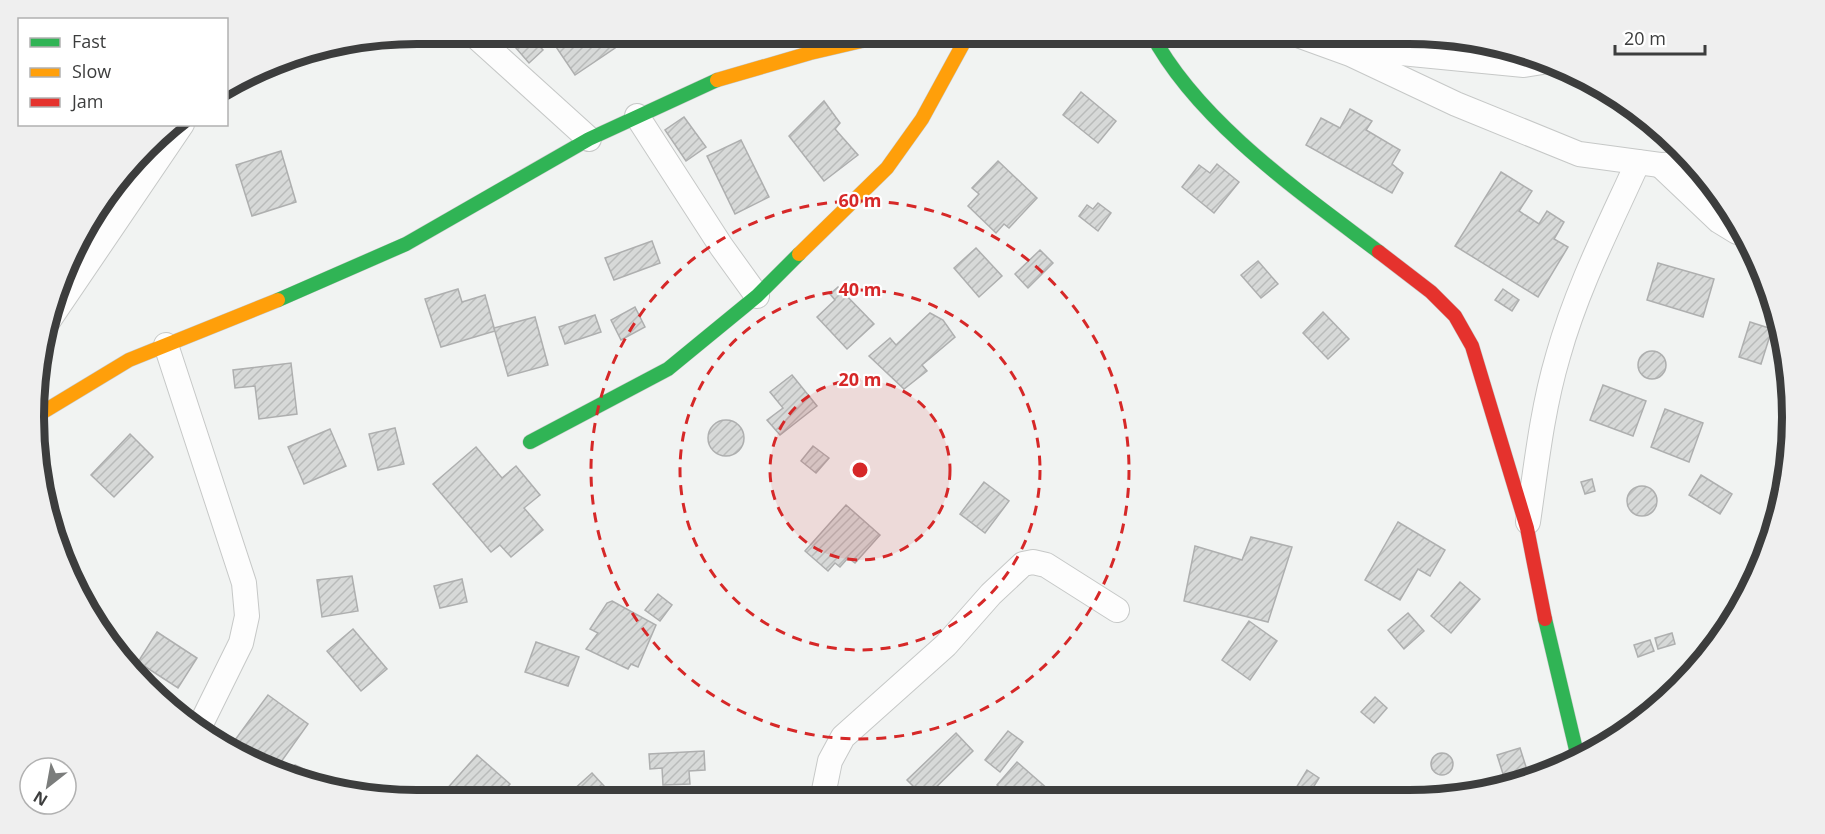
<svg xmlns="http://www.w3.org/2000/svg" width="1825" height="834" viewBox="0 0 1825 834" font-family="'Open Sans',sans-serif">
	<defs>
		<pattern id="building-hatch" width="6" height="6" patternUnits="userSpaceOnUse" patternTransform="scale(1.5)"><rect width="6" height="6" fill="#d7d9d8"/><path d="M-1 1l2-2M0 6l6-6M5 7l2-2" fill="none" stroke="#b9bbba"/></pattern>
	</defs>
	<rect width="100%" height="100%" fill="#f1f3f2"/>
	<g fill="url(#building-hatch)" stroke="#aeafaf" stroke-width="1.5">
		<polygon points="557,33 605,33 615,48 575,75 550,38"/>
		<polygon points="530,35 543,50 529,63 516,48"/>
		<polygon points="1081,92 1116,121 1098,143 1063,115"/>
		<polygon points="824,101 840,123 835,129 858,155 824,181 789,136"/>
		<polygon points="1350,109 1372,121 1366,130 1400,150 1392,164 1403,173 1392,193 1306,145 1321,118 1340,128"/>
		<polygon points="684,117 706,147 686,161 665,130"/>
		<polygon points="741,140 769,197 735,214 707,156"/>
		<polygon points="281,151 296,202 252,216 236,165"/>
		<polygon points="998,161 1037,198 1009,228 1004,224 996,233 968,206 979,194 972,188"/>
		<polygon points="1217,164 1239,182 1214,213 1182,187 1199,165 1210,173"/>
		<polygon points="1501,172 1532,191 1519,211 1539,224 1547,211 1564,222 1554,239 1568,247 1538,297 1455,246"/>
		<polygon points="1098,203 1111,213 1098,231 1079,216 1087,205 1093,209"/>
		<polygon points="652,241 660,263 614,280 605,258"/>
		<polygon points="976,248 1002,276 979,297 954,268"/>
		<polygon points="1040,250 1053,263 1028,288 1015,274"/>
		<polygon points="1258,261 1278,284 1261,298 1241,275"/>
		<polygon points="1658,263 1714,279 1703,317 1647,300"/>
		<polygon points="838,287 874,324 847,349 817,317 835,300 830,294"/>
		<polygon points="458,289 462,302 485,295 495,331 441,347 425,299"/>
		<polygon points="1503,289 1519,300 1512,311 1495,300"/>
		<polygon points="635,307 645,327 621,340 611,320"/>
		<polygon points="1323,312 1349,339 1328,359 1303,333"/>
		<polygon points="930,313 943,320 955,337 922,365 927,371 904,389 869,356 890,338 896,345"/>
		<polygon points="595,315 601,332 565,344 559,327"/>
		<polygon points="535,317 548,365 508,376 494,328"/>
		<polygon points="1750,322 1772,329 1761,364 1739,357"/>
		<circle cx="1652" cy="365" r="14"/>
		<polygon points="291,363 297,414 259,419 255,386 235,388 233,370"/>
		<polygon points="792,375 817,406 780,435 767,420 783,408 770,392"/>
		<polygon points="1603,385 1646,401 1633,436 1590,420"/>
		<polygon points="1665,409 1703,423 1689,462 1651,447"/>
		<circle cx="726" cy="438" r="18"/>
		<polygon points="395,428 404,464 378,470 369,434"/>
		<polygon points="330,429 346,466 304,484 288,447"/>
		<polygon points="130,434 153,457 114,497 91,475"/>
		<polygon points="813,446 829,458 816,473 801,461"/>
		<polygon points="476,447 502,478 516,466 540,495 524,508 543,530 511,557 500,545 491,552 433,484"/>
		<polygon points="1701,475 1732,494 1720,514 1689,495"/>
		<polygon points="1592,479 1595,491 1585,494 1581,482"/>
		<polygon points="984,482 1009,501 985,533 960,514"/>
		<circle cx="1642" cy="501" r="15"/>
		<polygon points="846,505 880,535 855,563 848,558 840,567 835,563 828,571 805,551"/>
		<polygon points="1398,522 1445,550 1430,576 1418,569 1400,600 1365,580"/>
		<polygon points="1251,537 1292,547 1268,622 1184,601 1195,546 1242,560"/>
		<polygon points="352,576 358,611 322,617 317,580"/>
		<polygon points="462,579 467,602 440,608 434,586"/>
		<polygon points="1460,582 1480,599 1451,633 1431,616"/>
		<polygon points="658,594 672,605 660,621 645,610"/>
		<polygon points="612,601 656,625 638,667 631,664 628,669 586,649 598,633 590,629 607,603"/>
		<polygon points="1408,613 1424,631 1404,649 1388,630"/>
		<polygon points="1249,621 1277,641 1250,680 1222,660"/>
		<polygon points="353,629 387,669 361,691 327,651"/>
		<polygon points="157,632 197,658 178,688 138,662"/>
		<polygon points="1672,633 1675,644 1658,649 1655,638"/>
		<polygon points="1650,640 1654,651 1638,657 1634,645"/>
		<polygon points="536,642 579,657 568,686 525,672"/>
		<polygon points="268,695 308,724 276,769 235,740"/>
		<polygon points="1375,697 1387,708 1374,723 1361,712"/>
		<polygon points="1008,731 1023,742 1000,772 985,760"/>
		<polygon points="956,733 973,751 925,798 907,780"/>
		<polygon points="1520,748 1527,770 1504,777 1497,755"/>
		<polygon points="704,751 705,770 689,771 690,784 663,785 662,768 650,769 649,754"/>
		<circle cx="1442" cy="764" r="11"/>
		<polygon points="477,755 510,784 495,801 450,801 453,798 445,791"/>
		<polygon points="1017,762 1049,790 1041,799 1013,799 997,785"/>
		<polygon points="295,765 321,777 319,782 290,776"/>
		<polygon points="1307,770 1319,778 1308,796 1296,788"/>
		<polygon points="592,773 617,800 561,801"/>
	</g>
	<g fill="none" stroke-linecap="round" stroke-linejoin="round">
		<defs>
			<g id="street">
				<polyline points="472,33 589,139"/>
				<polyline points="1292,33 1350,54 1456,104 1579,154 1660,165 1692,164"/>
				<polyline points="1355,54 1401,53 1524,65 1549,61"/>
				<polyline points="637,116 721,246 757,296"/>
				<polyline points="1660,165 1719,221 1737,232"/>
				<polyline points="49,320 182,124"/>
				<polyline points="166,345 244,583 247,616 241,643 199,728"/>
				<path d="M1528 522C1536 467 1542 410 1558 356 1577 288 1609 226 1638 162"/>
				<polyline points="822,800 830,761 843,737 946,645 991,594 1023,564 1033,562 1046,565 1117,610"/>
			</g>
			<g id="fast">
				<path d="M1151 33C1197 121 1301 193 1379 252"/>
				<polyline points="278,300 406,244 589,139 717,80"/>
				<polyline points="530,442 668,369 757,296 799,254"/>
				<polyline points="1545,619 1578,758"/>
			</g>
			<g id="slow">
				<polyline points="717,80 810,53 896,33"/>
				<polyline points="799,254 887,168 922,119 969,33"/>
				<polyline points="38,415 129,360 278,300"/>
			</g>
			<polyline id="jam" points="1379,252 1431,292 1455,316 1472,346 1527,528 1545,619"/>
		</defs>
		<use href="#street" stroke="#c6c8c7" stroke-width="26"/>
		<use href="#fast" stroke="#c6c8c7" stroke-width="15"/>
		<use href="#slow" stroke="#c6c8c7" stroke-width="15"/>
		<use href="#jam" stroke="#c6c8c7" stroke-width="15"/>
		<use href="#street" stroke="#fdfdfd" stroke-width="24"/>
		<use href="#fast" stroke="#30b455" stroke-width="14"/>
		<use href="#slow" stroke="#ff9f0a" stroke-width="14"/>
		<use href="#jam" stroke="#e5322d" stroke-width="14"/>
	</g>
	<circle cx="860" cy="470" r="90" fill="#d62828" fill-opacity=".12"/>
	<g fill="none" stroke="#d62828" stroke-width="3" stroke-dasharray="10 8">
		<circle cx="860" cy="470" r="90"/>
		<circle cx="860" cy="470" r="180"/>
		<circle cx="860" cy="470" r="269"/>
	</g>
	<path d="M0 0H1825V834H0ZM417 44H1409A373 373 0 0 1 1782 417V417A373 373 0 0 1 1409 790H417A373 373 0 0 1 44 417V417A373 373 0 0 1 417 44Z" fill="#efefef" fill-rule="evenodd"/>
	<path fill="none" stroke="#3c3d3d" stroke-width="8" d="M417 44H1409A373 373 0 0 1 1782 417V417A373 373 0 0 1 1409 790H417A373 373 0 0 1 44 417V417A373 373 0 0 1 417 44Z"/>
	<circle cx="860" cy="470" r="9" fill="#d62828" stroke="#fff" stroke-width="3"/>
	<g font-size="18" text-anchor="middle" font-weight="bold" fill="#d62828" stroke="#fff" stroke-width="4.5" stroke-linejoin="round" paint-order="stroke">
		<text x="860" y="207">60 m</text>
		<text x="860" y="296">40 m</text>
		<text x="860" y="386">20 m</text>
	</g>
	<rect x="18" y="18" width="210" height="108" fill="#ffffff" stroke="#b1b1b1" stroke-width="1.5"/>
	<rect x="30" y="38" width="30" height="9" fill="#30b455" stroke="#b1b1b1" stroke-width="1.5"/>
	<text x="72" y="48" font-size="18" fill="#3c3d3d">Fast</text>
	<rect x="30" y="68" width="30" height="9" fill="#ff9f0a" stroke="#b1b1b1" stroke-width="1.5"/>
	<text x="72" y="78" font-size="18" fill="#3c3d3d">Slow</text>
	<rect x="30" y="98" width="30" height="9" fill="#e5322d" stroke="#b1b1b1" stroke-width="1.5"/>
	<text x="72" y="108" font-size="18" fill="#3c3d3d">Jam</text>
	<g transform="translate(48 786) rotate(211)"><circle r="28" fill="#ffffff" stroke="#b1b1b1" stroke-width="1.5"/>
	<path d="M0-4.5L10 22L0 15L-10 22Z" fill="#7b7d7c"/>
	<text y="-9" font-size="16" font-weight="bold" text-anchor="middle" fill="#3c3d3d">N</text>
	</g>
	<path d="M1615 45v9h90v-9" fill="none" stroke="#3c3d3d" stroke-width="3"/>
	<text x="1624" y="45" font-size="18" fill="#3c3d3d" stroke="#ffffff" stroke-width="4.5" paint-order="stroke">20 m</text>
</svg>
